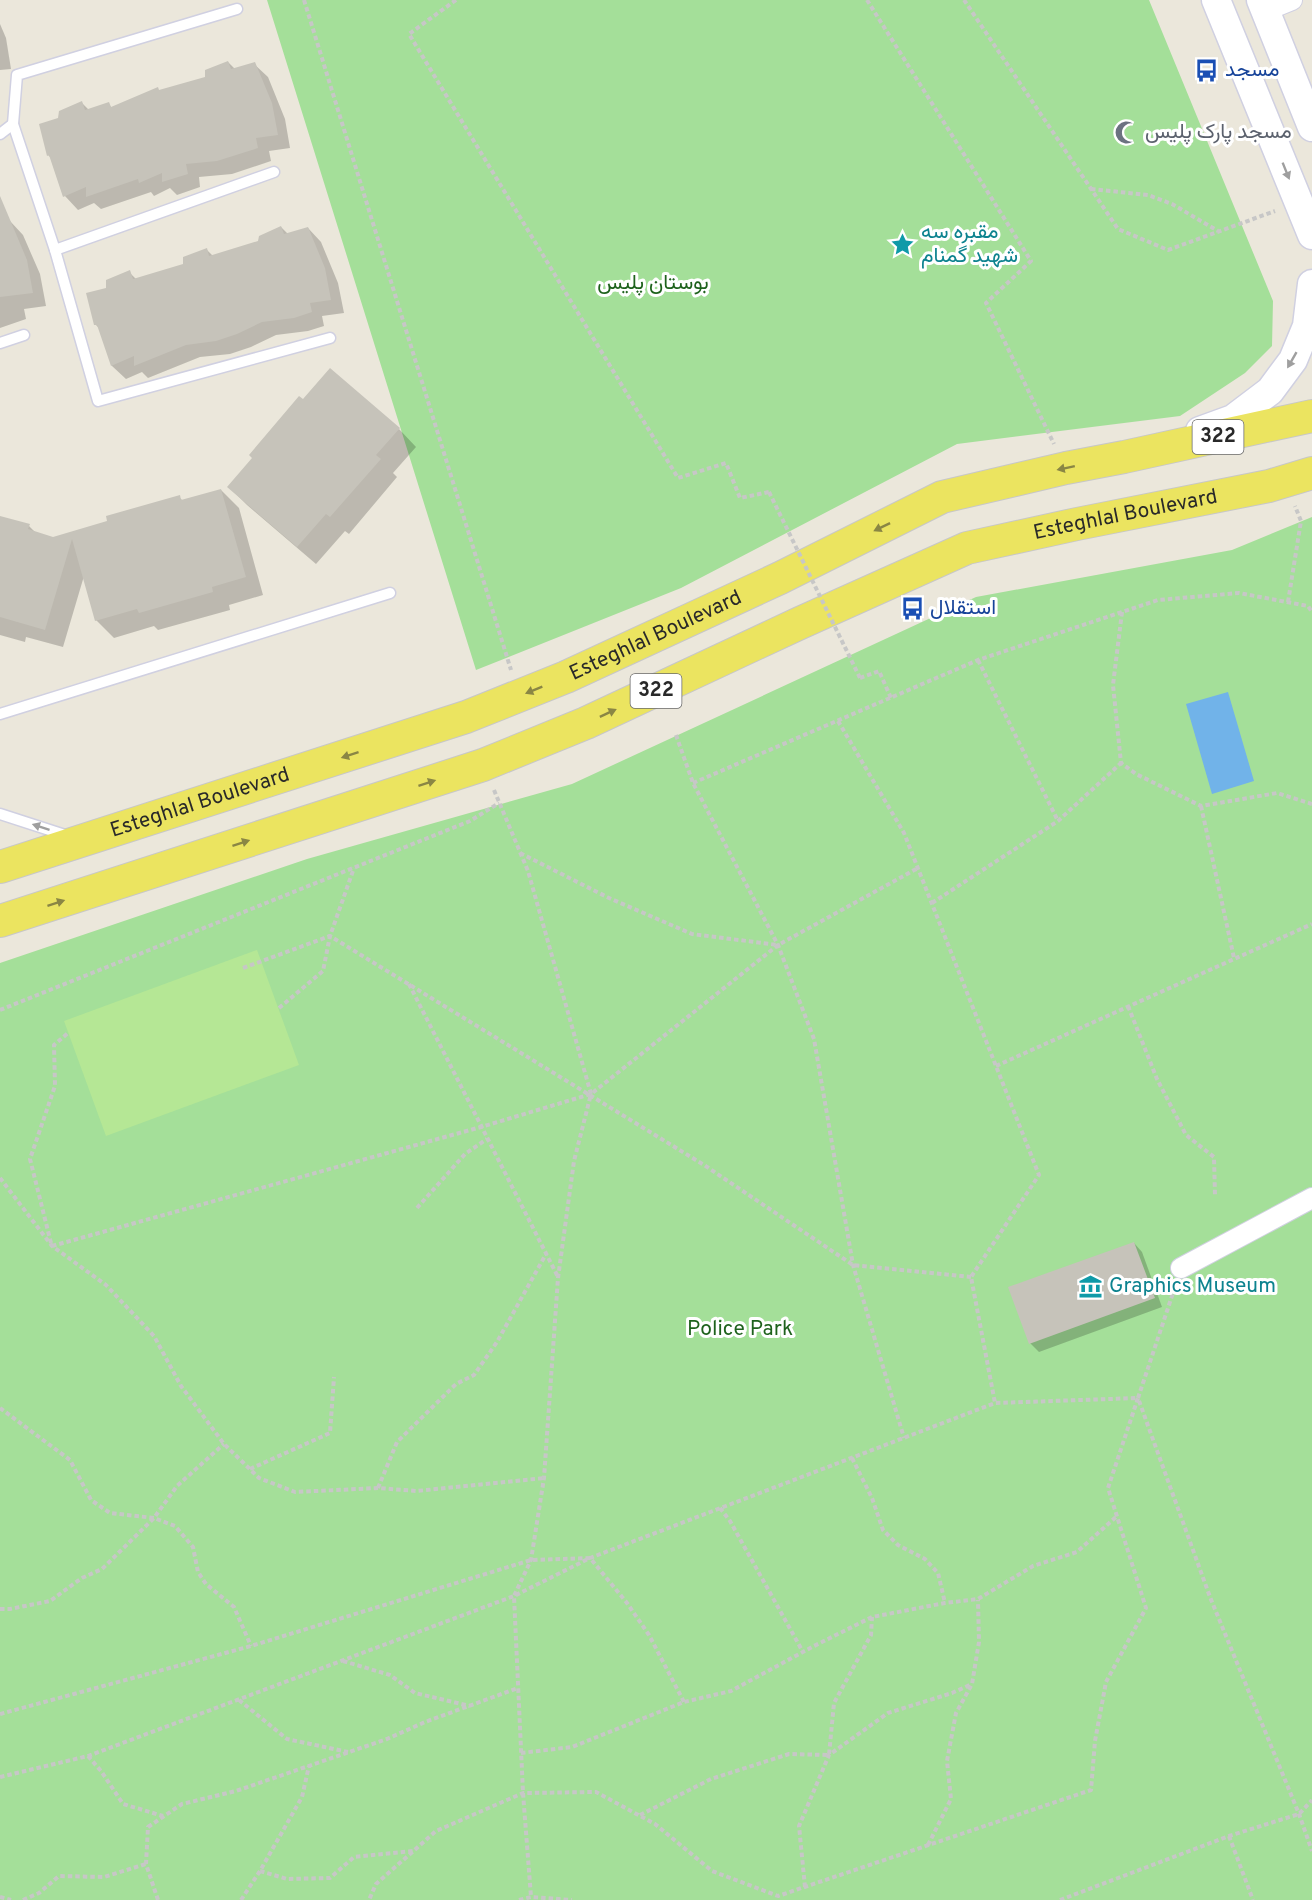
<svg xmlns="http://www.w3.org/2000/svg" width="1312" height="1900" viewBox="0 0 1312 1900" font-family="Overpass,Vazirmatn,sans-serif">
	<rect width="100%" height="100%" fill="#ebe7db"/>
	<g fill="#a4df99">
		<polygon points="267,0 1149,0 1273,301 1272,346 1245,373 1180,416 957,444 681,588 476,670"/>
		<polygon points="1312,517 1312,1900 0,1900 0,963 307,859 572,784 976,597 1232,550"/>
	</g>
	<polygon fill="#b5e795" points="257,950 299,1065 106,1136 64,1021"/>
	<polygon fill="#71b3e9" points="1228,692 1254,781 1212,794 1186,704"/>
	<g fill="#0003">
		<polygon points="0,24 6,38 11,69 0,70"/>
		<polygon points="228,62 235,69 254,64 268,77 285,119 290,148 269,151 271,161 232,174 199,177 200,187 177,195 170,188 154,196 151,192 101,209 94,203 78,210 65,196 52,159 48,155 60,119 82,103 89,110 108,104 112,108 206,79"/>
		<polygon points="10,221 23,235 40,274 46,306 24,309 26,319 0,328 0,224"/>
		<polygon points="281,227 288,234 308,228 321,242 338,283 344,313 322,316 324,326 308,331 276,335 251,347 230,354 200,357 148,378 142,372 126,379 112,366 100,329 95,324 108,289 129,272 136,279 184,265 206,249 213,256 260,242"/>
		<polygon points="399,429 416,447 393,473 397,477 349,534 345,531 316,564 247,505 229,487"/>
		<polygon points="221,490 239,508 263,595 229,605 230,610 158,630 154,626 114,638 96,620 84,576 63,647 26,637 25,642 0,635 0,518 29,526 36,533 53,538 109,522 179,497 183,501"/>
		<polygon points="1134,1243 1142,1252 1162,1307 1039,1352 1030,1343"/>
	</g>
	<g fill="#c6c3ba">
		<polygon points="228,61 231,69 255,62 272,103 278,135 256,138 258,148 217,161 186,164 188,174 162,182 162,173 139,183 138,179 86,197 86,187 63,197 49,155 47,156 39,124 58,118 59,111 82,101 85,110 109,102 111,107 158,87 159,90 205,77 205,70"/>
		<polygon points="0,196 27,260 33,293 0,297"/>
		<polygon points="281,226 284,234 308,227 325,268 331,300 310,303 312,312 294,318 262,322 237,334 216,341 186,345 134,366 134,356 111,366 97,325 94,325 86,293 106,288 106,280 130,270 133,279 183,264 183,257 207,248 209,256 258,241 259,236"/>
		<polygon points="330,368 400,428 376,455 381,459 330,517 326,514 297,547 227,487 252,458 249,455 299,396 303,399"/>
		<polygon points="221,489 246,577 212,587 213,592 139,613 137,609 95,621 72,539 45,630 0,617 0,516 30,524 28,529 53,537 107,521 106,516 180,495 181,500"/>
		<polygon points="1134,1242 1155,1298 1029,1344 1008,1287"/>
	</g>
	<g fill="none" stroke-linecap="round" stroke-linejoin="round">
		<defs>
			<g id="lane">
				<polyline points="237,9 17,75 13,124 55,250 98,401 330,338"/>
				<polyline points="0,134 13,124"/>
				<polyline points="55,250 274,172"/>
				<polyline points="0,343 24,335"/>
				<polyline points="0,714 390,593"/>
				<polyline points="0,814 68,836"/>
			</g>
			<g id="street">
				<polyline points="1265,11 1292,0"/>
				<polyline points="1181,1268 1312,1198"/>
			</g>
			<g id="secondary">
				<polyline points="1216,0 1312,235"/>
				<polyline points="1261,0 1312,127"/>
				<polyline points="1200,431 1233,419 1270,391 1293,360 1307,326 1312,284"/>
			</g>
			<g id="primary">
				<path id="s1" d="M0 867 466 717 566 677 780 578 942 497 1066 468 1124 457 1312 416"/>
				<path id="s2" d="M0 921 483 765 586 723 800 623 967 548 1077 524 1269 486 1312 473"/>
			</g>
		</defs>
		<use href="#lane" stroke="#d0d0e1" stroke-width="13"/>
		<use href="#street" stroke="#d0d0e1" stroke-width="22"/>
		<use href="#secondary" stroke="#d0d0e1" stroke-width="31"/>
		<use href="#primary" stroke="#c7c7c7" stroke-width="34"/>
		<g stroke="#c7c7c7" stroke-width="4" stroke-dasharray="4.5 3" stroke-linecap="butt">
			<polyline points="304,0 511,670"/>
			<polyline points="456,0 409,34 678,478 726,463 740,498 769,492"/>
			<polyline points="867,0 1031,261 986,303 1054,444"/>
			<polyline points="964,0 1118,229 1168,250 1275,211"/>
			<polyline points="1091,189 1148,195 1172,204 1218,231"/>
			<polyline points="1288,602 1301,521 1295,506"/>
			<polyline points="1122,612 1113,685 1121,763 1136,774 1201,806 1277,793 1312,804"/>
			<polyline points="978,660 1058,821"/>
			<polyline points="860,678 879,671 891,698"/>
			<polyline points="838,721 904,833 1039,1175 971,1277 995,1403"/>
			<polyline points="676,735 693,783 778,945 814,1039 853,1265 904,1438"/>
			<polyline points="693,783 978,660 1158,600 1239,593 1308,606 1312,612"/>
			<polyline points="494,790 528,871 591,1094 574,1161 558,1278 544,1478 531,1560 514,1596 523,1793 531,1897"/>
			<polyline points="1201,806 1234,958"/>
			<polyline points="520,853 609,898 692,934 778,945"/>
			<polyline points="932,903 1058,821 1121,763"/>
			<polyline points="243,968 330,936 704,1165 853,1265 971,1277"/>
			<polyline points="409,984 558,1277"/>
			<polyline points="1128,1006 1157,1079 1186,1135 1214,1157 1215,1196"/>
			<polyline points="279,1008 323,971 330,936 354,868"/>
			<polyline points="0,1010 470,821 499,803"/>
			<polyline points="996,1066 1312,924"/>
			<polyline points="0,1178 52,1246 106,1285 154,1336 181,1386 224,1444 259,1478 295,1492 378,1488 417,1491 544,1478"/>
			<polyline points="417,1208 465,1154 487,1139"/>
			<polyline points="51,1243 30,1159 55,1086 54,1045 68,1033"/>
			<polyline points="52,1246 481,1127 591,1094 778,945 918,868"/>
			<polyline points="1175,1287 1138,1398 1210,1597 1299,1814 1312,1851"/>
			<polyline points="0,1408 70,1460 91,1500 110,1513 154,1518 175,1526 193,1547 198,1572 206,1584 234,1607 251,1646"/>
			<polyline points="852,1458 872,1498 883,1530 898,1545 925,1559 938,1573 945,1603"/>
			<polyline points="250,1469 330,1433 334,1377"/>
			<polyline points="378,1488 397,1442 456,1384 474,1375 497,1342 546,1254"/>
			<polyline points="720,1508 730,1521 803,1652"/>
			<polyline points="0,1609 10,1609 50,1601 82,1578 102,1569 154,1518 177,1486 224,1444"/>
			<polyline points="343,1661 390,1675 415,1693 470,1706"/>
			<polyline points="239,1700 287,1739 348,1752"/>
			<polyline points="0,1714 251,1646 531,1560 590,1558 627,1603 649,1635 684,1702"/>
			<polyline points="521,1753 572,1747 684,1702 731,1691 812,1647 872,1617 945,1603 978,1599 1033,1566 1077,1552 1117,1516"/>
			<polyline points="88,1756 101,1771 123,1804 163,1816"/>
			<polyline points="0,1777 88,1756 514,1596 590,1558 995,1403 1138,1398 1108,1488 1146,1608 1106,1682 1095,1741 1091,1790 778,1896 712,1871 655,1824 596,1792 523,1793 436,1831 376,1884 369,1900"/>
			<polyline points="640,1815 711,1779 789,1754 829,1755 834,1703 871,1635 872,1617"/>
			<polyline points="1229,1836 1253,1900"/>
			<polyline points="928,1845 951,1799 947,1761 956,1713 972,1684 979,1642 978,1600"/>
			<polyline points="260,1871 287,1879 330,1878 354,1857 413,1851"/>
			<polyline points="805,1887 799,1826 829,1755 888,1713 952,1693 972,1684"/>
			<polyline points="0,1897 11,1900"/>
			<polyline points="23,1900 39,1893 59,1876 104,1877 146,1864"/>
			<polyline points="158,1900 146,1864 148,1827 182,1804 236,1791 387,1739 425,1722 518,1688"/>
			<polyline points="241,1900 260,1871 302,1797 309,1766"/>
			<polyline points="519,1900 531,1897 572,1900"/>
			<polyline points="1060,1900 1229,1836 1299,1814 1312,1800"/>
		</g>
		<use href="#lane" stroke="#fff" stroke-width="10"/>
		<use href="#street" stroke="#fff" stroke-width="20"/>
		<use href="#secondary" stroke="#fff" stroke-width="28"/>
		<use href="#primary" stroke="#ebe460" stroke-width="32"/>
		<polyline stroke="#c7c7c7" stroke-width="4" stroke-dasharray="4.5 3" stroke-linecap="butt" points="769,492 860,678"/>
	</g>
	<defs><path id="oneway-solid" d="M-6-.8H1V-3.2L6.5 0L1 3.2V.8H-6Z" transform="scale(1.5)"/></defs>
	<g fill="#9f9f9f">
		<use href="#oneway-solid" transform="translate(1286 171) rotate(68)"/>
		<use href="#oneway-solid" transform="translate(1292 360) rotate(120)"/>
		<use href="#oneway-solid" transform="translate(41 827) rotate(-162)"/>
	</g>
	<g fill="#8a8644">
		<use href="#oneway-solid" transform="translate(1066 468) rotate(168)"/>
		<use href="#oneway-solid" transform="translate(882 527) rotate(154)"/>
		<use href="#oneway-solid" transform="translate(534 690) rotate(158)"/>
		<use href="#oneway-solid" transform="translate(608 713) rotate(-25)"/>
		<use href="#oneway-solid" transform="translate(350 755) rotate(162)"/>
		<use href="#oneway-solid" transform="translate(427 783) rotate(-18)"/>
		<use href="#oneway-solid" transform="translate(241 843) rotate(-18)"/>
		<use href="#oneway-solid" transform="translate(56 903) rotate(-18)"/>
	</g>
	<defs>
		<symbol id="bus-bare" viewBox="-9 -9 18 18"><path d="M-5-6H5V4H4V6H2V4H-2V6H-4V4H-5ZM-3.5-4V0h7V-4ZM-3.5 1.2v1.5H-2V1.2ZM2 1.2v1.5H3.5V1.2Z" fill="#1a4fb4" stroke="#fff" stroke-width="2.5" paint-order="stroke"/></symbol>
		<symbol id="mosque-bare" viewBox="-9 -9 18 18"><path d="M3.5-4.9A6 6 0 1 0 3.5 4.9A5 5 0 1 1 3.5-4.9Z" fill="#6b7280" stroke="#fff" stroke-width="2.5" paint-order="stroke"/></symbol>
		<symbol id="sight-bare" viewBox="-9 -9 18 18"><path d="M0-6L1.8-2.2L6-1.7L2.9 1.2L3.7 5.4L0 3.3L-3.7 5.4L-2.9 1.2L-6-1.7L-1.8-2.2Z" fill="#0f9aa8" stroke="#fff" stroke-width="2.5" paint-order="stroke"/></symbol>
		<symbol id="museum-bare" viewBox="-9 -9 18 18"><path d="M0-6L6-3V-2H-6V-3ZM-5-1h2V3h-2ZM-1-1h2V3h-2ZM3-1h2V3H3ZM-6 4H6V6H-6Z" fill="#0f9aa8" stroke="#fff" stroke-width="2.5" paint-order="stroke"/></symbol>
	</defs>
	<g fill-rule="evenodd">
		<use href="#bus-bare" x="1190" y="54" width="33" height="33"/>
		<use href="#mosque-bare" x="1110" y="116" width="33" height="33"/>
		<use href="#sight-bare" x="886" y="228" width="33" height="33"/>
		<use href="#bus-bare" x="896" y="592" width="33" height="33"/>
		<use href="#museum-bare" x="1074" y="1270" width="33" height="33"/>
	</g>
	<g text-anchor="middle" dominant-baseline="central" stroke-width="6" stroke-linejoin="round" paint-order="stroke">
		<g fill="#fff" stroke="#696969" stroke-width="1.5">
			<rect x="1192.5" y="420" width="51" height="34" rx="4.5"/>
			<rect x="630.5" y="674" width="51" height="34" rx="4.5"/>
		</g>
		<g font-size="20" font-weight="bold" fill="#292929">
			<text x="1218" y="437">322</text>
			<text x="656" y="691">322</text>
		</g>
		<g font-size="21" fill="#164399" stroke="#fff" text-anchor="start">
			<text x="1225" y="70">مسجد</text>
			<text x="930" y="608">استقلال</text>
		</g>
		<g font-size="21" fill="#5b616d" stroke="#fff" text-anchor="start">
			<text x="1145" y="132">مسجد پارک پلیس</text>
		</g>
		<g font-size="21" fill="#0d838f" stroke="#fff" text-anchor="start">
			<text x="921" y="232">مقبره سه<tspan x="921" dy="24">شهید گمنام</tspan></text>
			<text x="1109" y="1286">Graphics Museum</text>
		</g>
		<g font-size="21" fill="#1e621c" stroke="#fff">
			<text x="653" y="283">بوستان پلیس</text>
			<text x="740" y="1329">Police Park</text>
		</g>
		<g font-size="21" fill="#292929" stroke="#fff">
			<text stroke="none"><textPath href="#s2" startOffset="1200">Esteghlal Boulevard</textPath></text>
			<text stroke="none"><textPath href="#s1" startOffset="696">Esteghlal Boulevard</textPath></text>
			<text stroke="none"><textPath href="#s1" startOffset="210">Esteghlal Boulevard</textPath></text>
		</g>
	</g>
</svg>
